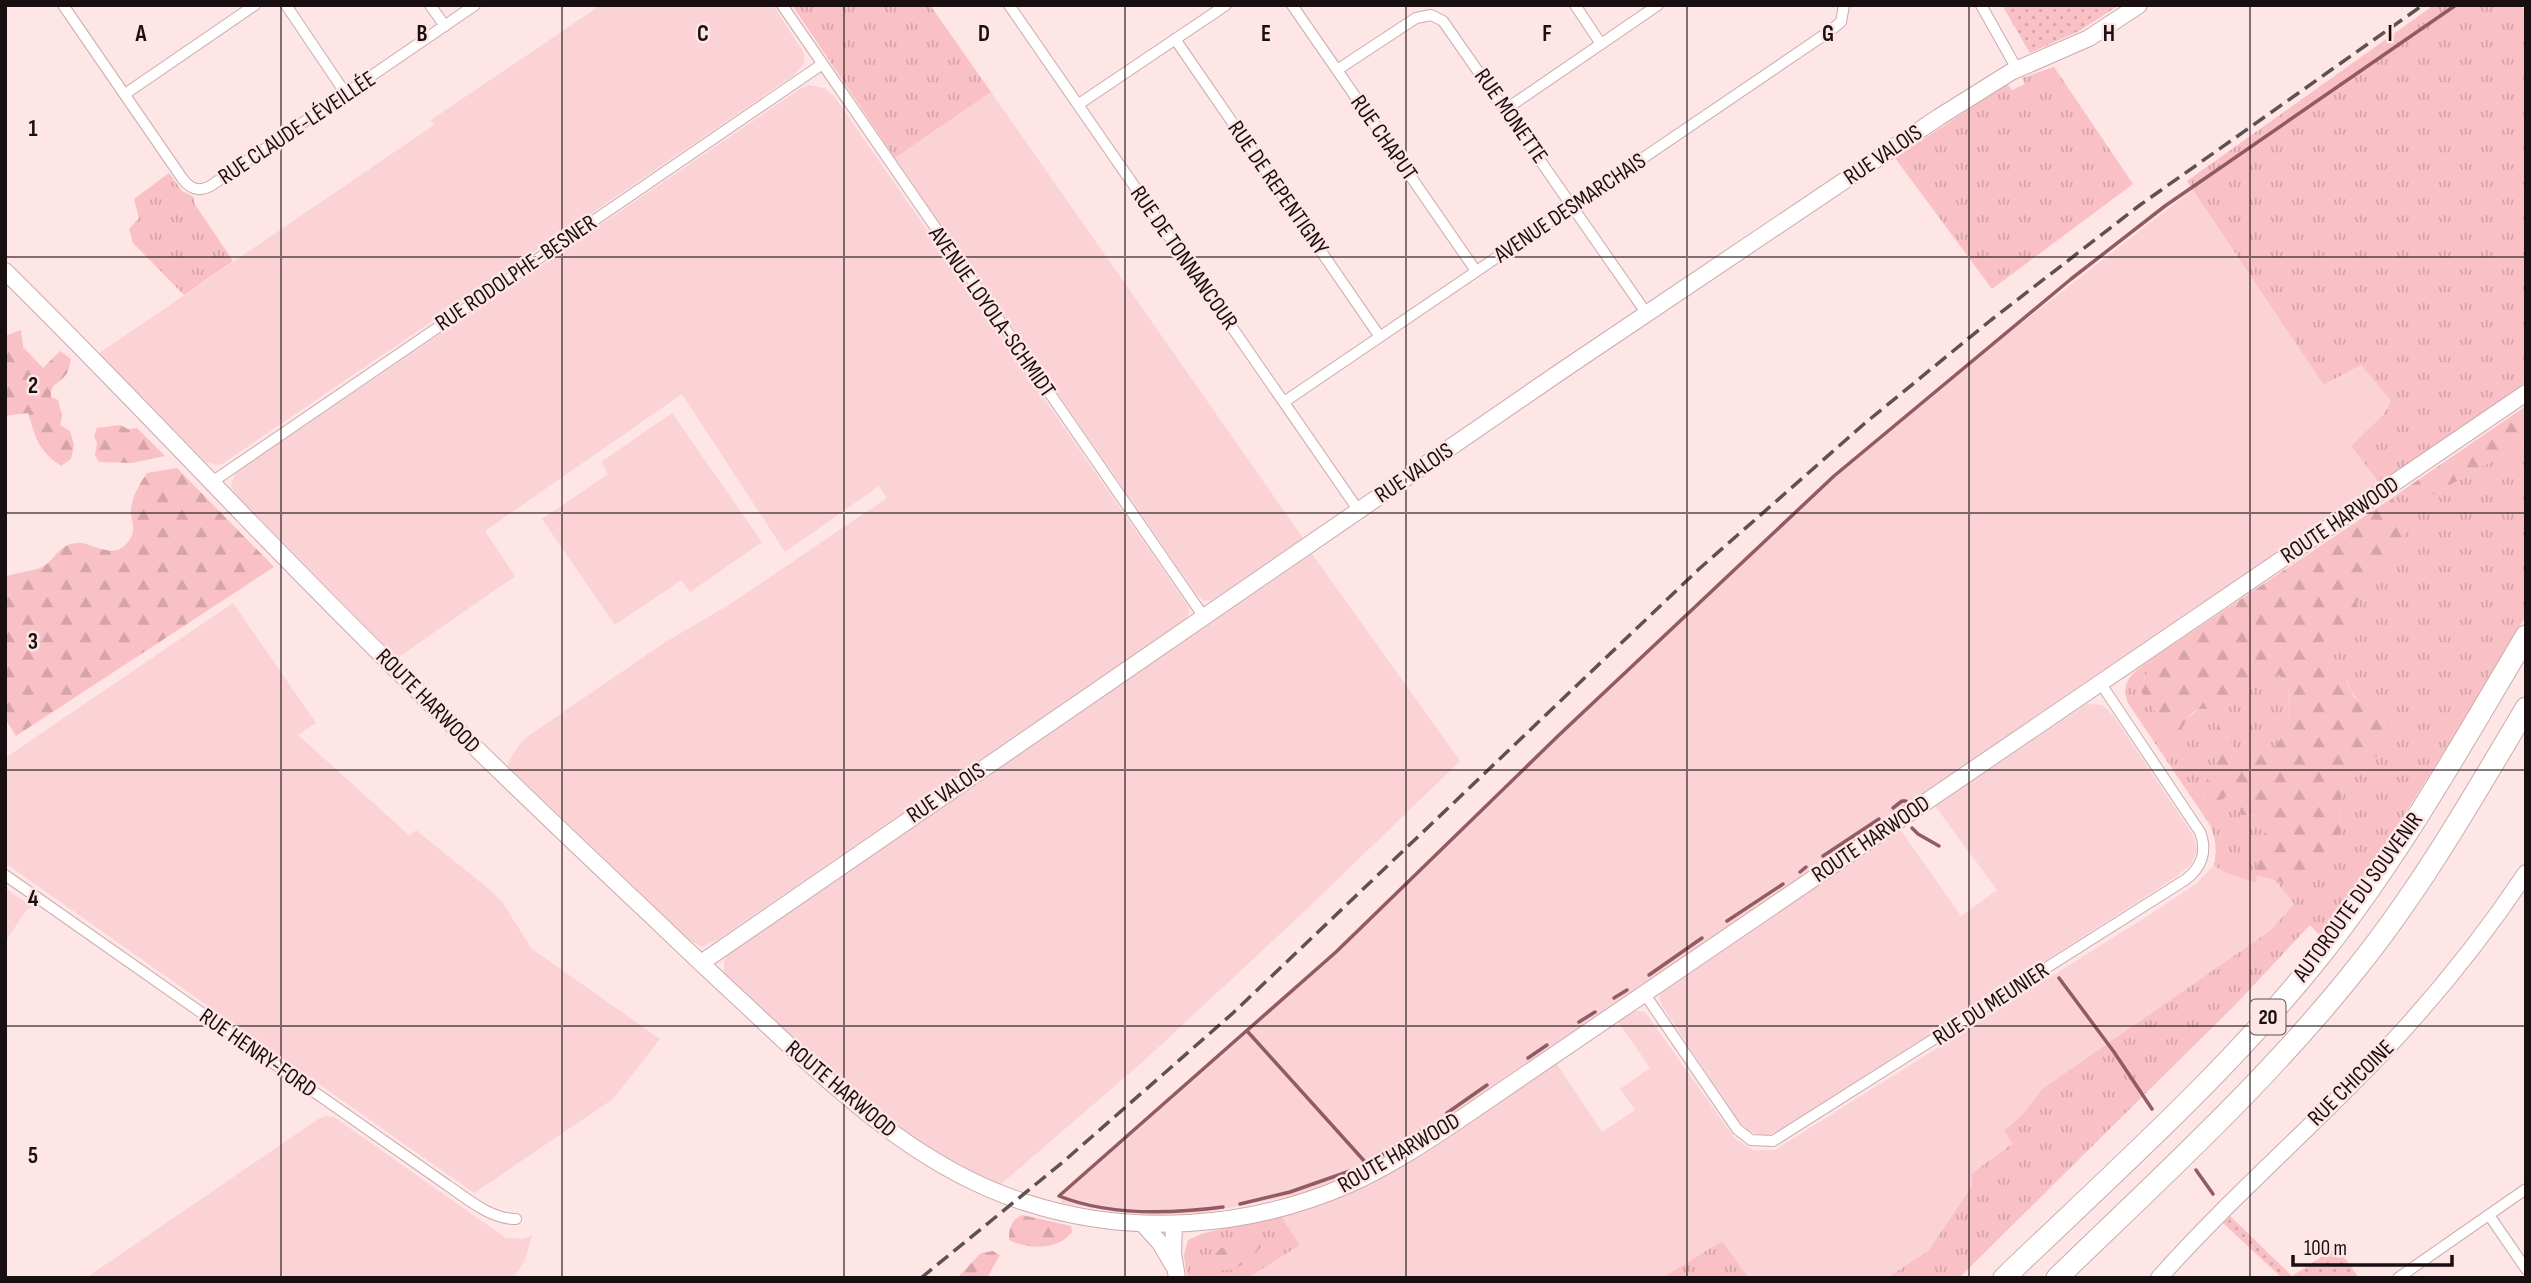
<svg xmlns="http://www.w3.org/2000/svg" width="2531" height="1283" viewBox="0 0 2531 1283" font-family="'Sofia Sans Condensed',sans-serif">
	<defs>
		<pattern id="grass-tufts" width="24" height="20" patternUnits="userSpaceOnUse" patternTransform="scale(1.75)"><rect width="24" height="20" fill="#f9c0c5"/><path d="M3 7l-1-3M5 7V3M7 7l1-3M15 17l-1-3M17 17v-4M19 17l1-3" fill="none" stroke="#d5a4a8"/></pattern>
		<pattern id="forest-firs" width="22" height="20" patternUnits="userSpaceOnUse" patternTransform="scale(1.75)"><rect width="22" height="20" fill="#f9c0c5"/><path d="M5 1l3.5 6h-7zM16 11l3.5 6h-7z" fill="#d5a4a8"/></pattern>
		<pattern id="park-dots" width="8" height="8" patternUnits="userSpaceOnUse" patternTransform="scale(1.75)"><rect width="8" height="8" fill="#f9c0c5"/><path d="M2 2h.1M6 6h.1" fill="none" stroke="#d5a4a8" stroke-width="1.8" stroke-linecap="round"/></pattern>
	</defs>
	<rect width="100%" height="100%" fill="#fee5e6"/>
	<g fill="#fbd3d6">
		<polygon points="601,5 773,5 804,53 804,63 793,76 222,464 216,465 206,462 98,354 434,125 431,120"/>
		<polygon points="809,85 824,88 834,96 1188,606 1189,613 1186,619 717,940 702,947 686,938 510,771 508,766 509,760 522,741 531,734 664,643 730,604 887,498 879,486 785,552 682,394 485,531 515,576 399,657 399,661 235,494 231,486 235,474 240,470 800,89"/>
		<polygon points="991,92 1303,538 1212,600 1203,601 1195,592 895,158"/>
		<polygon points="2201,183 2325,385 2361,365 2391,401 2384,414 2351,446 2380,484 1450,1115 1373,1164 1320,1188 1292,1196 1202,1213 1153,1215 1120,1212 1061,1203 1064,1194 1242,1038 1425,866 1802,504 2004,337"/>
		<polygon points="672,413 762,542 690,592 681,580 615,625 542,519 608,474 601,462"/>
		<polygon points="1312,554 1460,761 1308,908 1147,1058 1000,1185 955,1164 910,1136 860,1097 728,978 724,973 724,960 733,950"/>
		<polygon points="233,603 316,723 298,735 410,836 416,830 490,890 502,902 532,949 660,1039 613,1099 474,1193 5,863 5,758"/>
		<polygon points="2087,704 2102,705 2113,715 2189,829 2194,838 2197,851 2191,864 2176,877 1777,1132 1764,1136 1749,1131 1739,1121 1662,1006 1659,997 1662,990 1900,829 1961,916 1997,890 1935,806"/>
		<polygon points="2214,865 2222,871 2256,882 2256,875 2275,880 2294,904 2271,930 2042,1089 2022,1115 2004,1129 2012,1144 1971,1174 1972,1186 1928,1251 1887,1278 1749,1278 1722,1241 1662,1278 1248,1278 1300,1245 1281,1216 1370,1185 1444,1141 1556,1063 1602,1132 1635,1110 1620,1089 1650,1068 1617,1020 1634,1011 1643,1011 1648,1016 1735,1139 1753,1150 1775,1150 2149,915 2196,884"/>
		<polygon points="5,888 34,908 27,909 5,942"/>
		<polygon points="328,1116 334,1117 506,1238 524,1239 532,1235 525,1260 513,1278 86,1278 286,1141 320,1118"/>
	</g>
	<g fill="url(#grass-tufts)">
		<polygon points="792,5 930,5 991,92 895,158"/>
		<polygon points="2434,5 2520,5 2526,12 2526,382 2380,484 2351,446 2384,414 2391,401 2361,365 2324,385 2187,181"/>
		<polygon points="2054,67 2133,184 1992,289 1895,158 2007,84 2012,90 2025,84 2022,78"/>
		<polygon points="169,173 182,191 194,197 194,203 233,261 184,295 133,243 129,229 139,218 134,199"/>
		<path d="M2526 441V615L2486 685 2394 831 2321 937 2310 925 2235 1005 1959 1278H1887L1928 1251 1972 1186 1971 1174 2012 1144 2004 1130 2022 1115 2042 1089 2271 930 2294 904 2275 880 2304 887 2339 823 2342 792 2361 767 2382 753 2378 712C2351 695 2349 696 2344 663L2304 654 2309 646 2348 633 2358 601 2368 586 2389 566 2406 518 2392 498 2402 491 2410 499 2424 500Z"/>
		<path d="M2153 658 2140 690 2185 721C2198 707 2205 707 2224 711 2238 692 2257 683 2279 675L2290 686C2289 708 2291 741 2267 752 2259 755 2247 755 2239 756 2230 747 2228 734 2218 727V759L2207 777 2204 800 2214 809 2228 794 2237 803 2241 815 2261 816 2266 830 2261 842 2256 883 2222 871 2214 865C2217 850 2216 839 2210 825L2128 703C2119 679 2136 671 2153 658Z"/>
		<polygon points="1281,1216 1300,1245 1248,1278 1187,1278 1184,1255 1188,1240 1204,1233"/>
		<polygon points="1722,1241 1749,1278 1662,1278"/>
	</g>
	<g fill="url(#forest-firs)">
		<path d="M21 330 23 347 43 368 60 351 71 359C70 365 69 372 64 377 56 386 51 383 51 397L58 400 62 416 60 425 70 431 74 445 71 459 61 466C38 450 36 439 28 413L5 416V336Z"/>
		<polygon points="2526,406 2526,441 2424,500 2410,499 2402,491"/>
		<polygon points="120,425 128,429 137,428 165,456 132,463 99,462 95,455 97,443 94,436 97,428"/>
		<path d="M177 468 274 567 16 736 5 718V577C17 572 30 572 42 567 56 560 56 546 76 543 93 541 114 564 130 539 136 529 132 523 131 513 131 498 139 485 147 473Z"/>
		<path d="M2392 498 2406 518 2404 544 2389 566 2368 586 2358 601 2348 633 2309 646 2305 654 2344 663 2348 686 2354 697 2378 712 2390 730 2382 753 2361 767 2342 792 2339 823 2341 839 2304 888 2256 875 2261 841 2266 830 2261 816 2241 815 2237 803 2228 794 2214 809 2204 800 2207 776 2218 759V726C2227 734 2230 747 2239 756 2247 755 2259 755 2267 751 2290 741 2290 707 2290 686L2279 675C2257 683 2238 692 2224 711 2190 704 2189 714 2176 742L2140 690 2153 658Z"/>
		<path d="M1022 1215 1071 1226 1072 1232C1059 1250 1028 1250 1009 1240 1009 1228 1011 1220 1022 1215Z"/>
		<path d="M1256 1239 1262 1245C1250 1262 1231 1278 1210 1266V1258L1221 1248Z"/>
		<polygon points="993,1251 1000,1255 987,1278 957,1278 981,1253"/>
	</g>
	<g fill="url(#park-dots)">
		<polygon points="2002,5 2119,5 2079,31 2030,53"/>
		<polygon points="2229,1215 2292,1276 2337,1247 2359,1278 2282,1278 2222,1222"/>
	</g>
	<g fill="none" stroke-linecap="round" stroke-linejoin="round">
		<g stroke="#915b61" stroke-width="3.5">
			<polyline points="1893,808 1902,801 1906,801"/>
			<polyline points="1912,828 1918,834 1939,846"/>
			<polyline points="1823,856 1879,819"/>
			<polyline points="1800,872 1806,867"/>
			<polyline points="1727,921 1783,884"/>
			<polyline points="1649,975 1702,938"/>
			<polyline points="2059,978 2114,1052 2152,1109"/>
			<polyline points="1614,998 1627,990"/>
			<polyline points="1579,1022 1595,1012"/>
			<polyline points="1248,1032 1367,1164"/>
			<polyline points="1528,1058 1547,1045"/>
			<polyline points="1447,1113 1487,1085"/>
			<polyline points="1365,1165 1421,1131"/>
			<polyline points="2196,1170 2213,1194"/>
			<polyline points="1240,1204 1290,1192 1350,1171"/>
			<path d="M1223 1207C1170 1214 1109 1216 1059 1196L1336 952 1559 735 1834 476 2071 279 2165 206 2456 5"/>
		</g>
		<defs>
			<g id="street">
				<path d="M63 5 182 178C190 189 199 193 212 185L475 5"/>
				<polyline points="286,5 346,94"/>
				<polyline points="430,5 445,26"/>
				<polyline points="782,5 1204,617"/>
				<polyline points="1009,5 1359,511"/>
				<polyline points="1292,5 1476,271"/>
				<polyline points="1575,5 1601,44"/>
				<polyline points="1981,5 2017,69"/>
				<polyline points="1175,39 1380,337"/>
				<polyline points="1337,70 1416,18 1431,15 1443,21 1647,314"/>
				<polyline points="125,94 255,5"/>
				<polyline points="1079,104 1226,5"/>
				<polyline points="1506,109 1658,5"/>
				<polyline points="1284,402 1827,33 1841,22 1844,5"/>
				<polyline points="212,482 821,65"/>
				<path d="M5 875 447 1185C468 1199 490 1219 516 1219"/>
				<path d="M1644 993 1737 1129 1751 1140 1773 1141 2185 880C2201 868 2208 852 2200 832L2101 684"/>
				<polyline points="2489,1215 2526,1269"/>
				<polyline points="2398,1278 2526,1189"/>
			</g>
			<g id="secondary">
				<path d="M5 271C80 345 152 420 225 496 366 643 512 785 660 924 700 963 741 1000 781 1038 854 1105 928 1171 1024 1202 1131 1237 1248 1229 1350 1184 1386 1168 1420 1146 1453 1124L2526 393"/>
				<polyline points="701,963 1560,372 1939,117 2011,72 2089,38 2139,5"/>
				<polyline points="1143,1224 1160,1243 1173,1265"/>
				<polyline points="1174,1224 1173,1253 1177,1278"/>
				<path d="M2159 1278C2220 1209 2289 1148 2354 1082 2418 1018 2476 948 2526 873"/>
			</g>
			<g id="highway">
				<path d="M2004 1278C2113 1173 2229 1071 2323 952 2400 854 2462 744 2526 636"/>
				<path d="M2057 1278C2158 1180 2264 1084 2352 974 2419 892 2472 799 2526 708"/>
			</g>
		</defs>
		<use href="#street" stroke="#caacae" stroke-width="12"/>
		<use href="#secondary" stroke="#caacae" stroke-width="18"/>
		<use href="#highway" stroke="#caacae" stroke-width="23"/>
		<use href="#street" stroke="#fff" stroke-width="10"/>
		<use href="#secondary" stroke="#fff" stroke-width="16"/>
		<use href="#highway" stroke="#fff" stroke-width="21"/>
		<polyline stroke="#5f5152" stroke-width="3.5" stroke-dasharray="14 7" stroke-linecap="butt" points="921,1278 1063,1162 1233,1013 1699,569 1864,424 1991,320 2140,205 2423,5"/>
	</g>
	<path fill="none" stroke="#190f10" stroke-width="2" stroke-opacity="0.55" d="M281 5V1278M562 5V1278M844 5V1278M1125 5V1278M1406 5V1278M1687 5V1278M1969 5V1278M2250 5V1278M5 257H2526M5 513H2526M5 770H2526M5 1026H2526"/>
	<g text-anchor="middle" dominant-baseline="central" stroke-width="5" stroke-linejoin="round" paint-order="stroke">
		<rect fill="#fee5e6" stroke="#5e4f50" stroke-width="2" x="2250.5" y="999.5" width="35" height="35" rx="5"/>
		<g font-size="21" font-weight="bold" fill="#190f10">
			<text x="2268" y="1017">20</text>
		</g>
		<g font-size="23" fill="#190f10" stroke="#fee5e6">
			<text transform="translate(1511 116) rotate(55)">RUE MONETTE</text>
			<text transform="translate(297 128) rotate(-34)">RUE CLAUDE-LÉVEILLÉE</text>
			<text transform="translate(1384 138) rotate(55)">RUE CHAPUT</text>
			<text transform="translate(1883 155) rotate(-34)">RUE VALOIS</text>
			<text transform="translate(1278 188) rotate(55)">RUE DE REPENTIGNY</text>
			<text transform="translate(1570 208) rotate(-34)">AVENUE DESMARCHAIS</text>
			<text transform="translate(1184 258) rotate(55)">RUE DE TONNANCOUR</text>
			<text transform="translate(516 273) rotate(-34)">RUE RODOLPHE-BESNER</text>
			<text transform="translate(992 312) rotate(55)">AVENUE LOYOLA-SCHMIDT</text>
			<text transform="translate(1414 473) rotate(-34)">RUE VALOIS</text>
			<text transform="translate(2340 520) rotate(-34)">ROUTE HARWOOD</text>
			<text transform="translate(428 701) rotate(45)">ROUTE HARWOOD</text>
			<text transform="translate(946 793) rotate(-34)">RUE VALOIS</text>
			<text transform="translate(1871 839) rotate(-34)">ROUTE HARWOOD</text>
			<text transform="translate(2358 897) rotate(-54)">AUTOROUTE DU SOUVENIR</text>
			<text transform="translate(1991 1004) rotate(-33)">RUE DU MEUNIER</text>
			<text transform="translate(258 1053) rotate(35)">RUE HENRY-FORD</text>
			<text transform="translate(2351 1083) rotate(-45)">RUE CHICOINE</text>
			<text transform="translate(841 1089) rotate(40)">ROUTE HARWOOD</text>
			<text transform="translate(1399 1153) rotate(-30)">ROUTE HARWOOD</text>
		</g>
	</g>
	<g font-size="23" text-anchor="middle" font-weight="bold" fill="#190f10" stroke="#fee5e6" stroke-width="5" stroke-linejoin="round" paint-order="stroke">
		<text x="141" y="41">A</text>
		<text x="422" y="41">B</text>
		<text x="703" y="41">C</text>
		<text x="984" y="41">D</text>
		<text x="1266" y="41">E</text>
		<text x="1547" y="41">F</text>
		<text x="1828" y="41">G</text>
		<text x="2109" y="41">H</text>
		<text x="2390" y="41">I</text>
		<text x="33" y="136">1</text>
		<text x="33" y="393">2</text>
		<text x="33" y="649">3</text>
		<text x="33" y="906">4</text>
		<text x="33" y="1163">5</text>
	</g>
	<rect width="2531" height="1283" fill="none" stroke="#190f10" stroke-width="14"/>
	<path d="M2293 1255v10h159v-10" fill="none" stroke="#190f10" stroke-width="3.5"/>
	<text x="2304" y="1255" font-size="21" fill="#190f10" stroke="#fee5e6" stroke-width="5" paint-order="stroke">100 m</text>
</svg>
